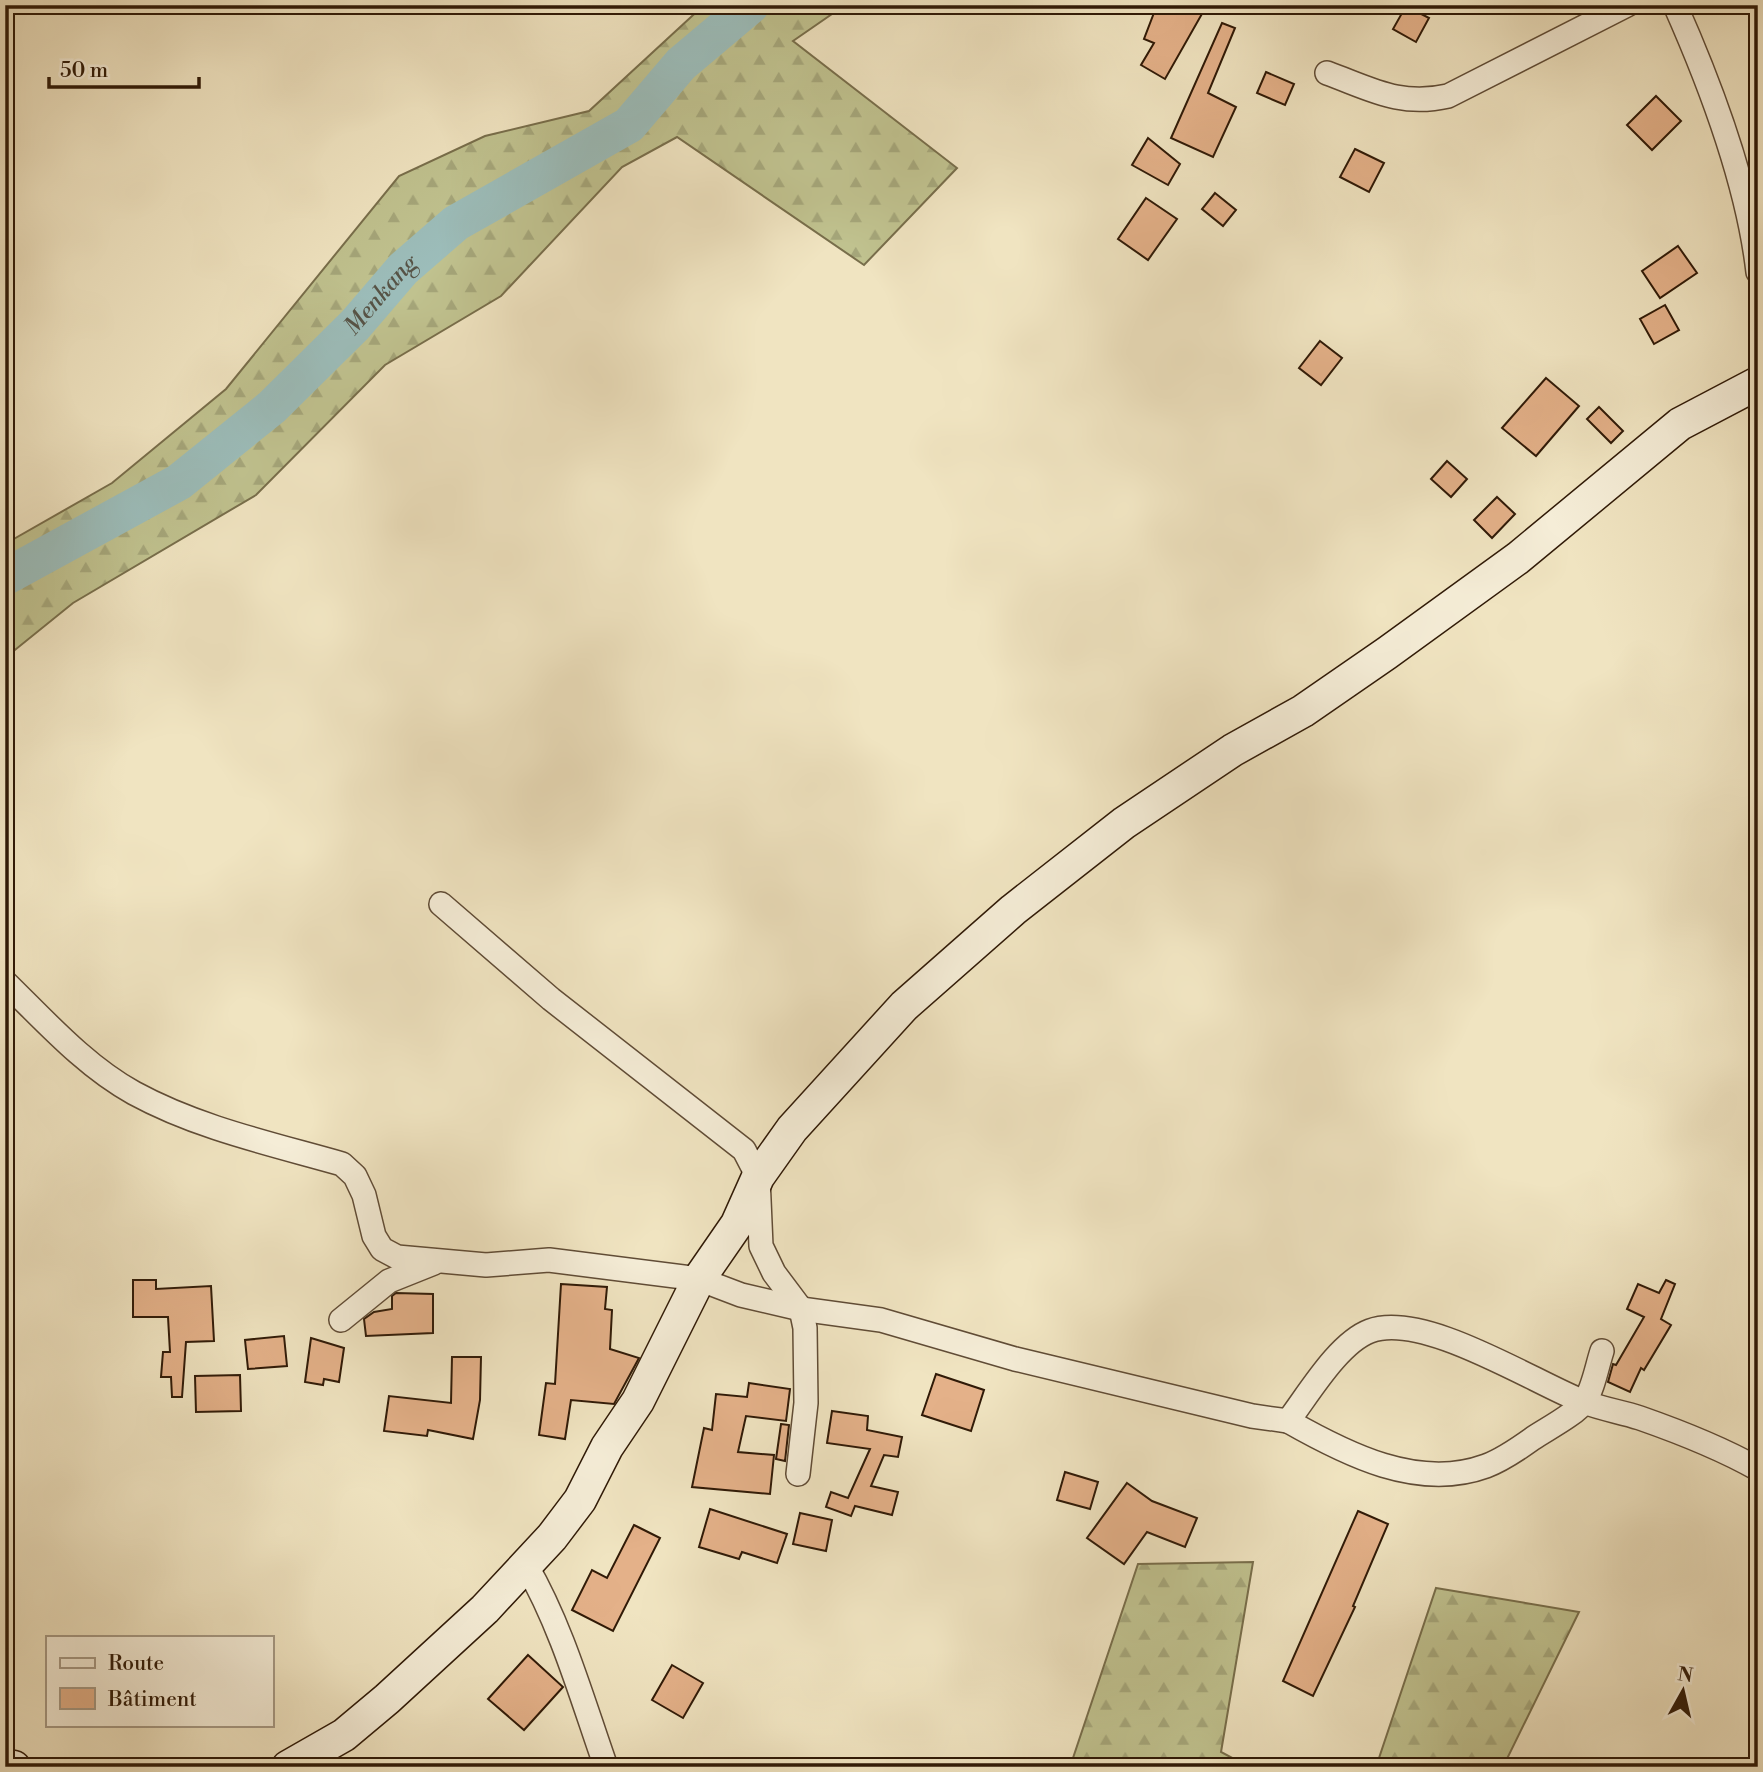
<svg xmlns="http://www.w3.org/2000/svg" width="1763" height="1772" viewBox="0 0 1763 1772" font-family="'Libre Bodoni',serif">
	<defs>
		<pattern id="forest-firs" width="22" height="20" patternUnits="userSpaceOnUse" patternTransform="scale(1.75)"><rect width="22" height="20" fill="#c0c28f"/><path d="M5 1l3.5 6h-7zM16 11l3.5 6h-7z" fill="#a5a67a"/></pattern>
	</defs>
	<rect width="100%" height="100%" fill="#f0e4c1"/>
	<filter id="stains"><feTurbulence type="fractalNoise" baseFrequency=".00286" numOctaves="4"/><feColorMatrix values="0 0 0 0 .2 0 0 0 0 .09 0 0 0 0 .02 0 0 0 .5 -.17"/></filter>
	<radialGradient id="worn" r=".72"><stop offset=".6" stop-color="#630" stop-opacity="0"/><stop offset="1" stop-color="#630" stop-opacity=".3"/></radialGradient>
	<g fill="url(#forest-firs)" stroke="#786e4b" stroke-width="2">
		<polygon points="704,5 845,5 793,41 957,168 864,265 677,137 622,167 501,296 385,365 256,495 73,603 5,658 5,544 112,483 226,389 399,176 485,136 589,111"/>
		<polygon points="1253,1562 1221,1752 1249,1767 1070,1767 1138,1564"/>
		<polygon points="1436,1588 1579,1612 1503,1767 1376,1767"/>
	</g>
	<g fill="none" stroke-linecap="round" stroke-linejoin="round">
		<path stroke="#9cbdba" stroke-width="37" id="s1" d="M5 577 179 482 272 407 355 325 403 269 456 223 629 125 681 64 751 5"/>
	</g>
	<g fill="#e4b189" stroke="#301a07" stroke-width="2">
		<polygon points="1157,5 1207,5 1165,79 1141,65 1154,43 1144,39"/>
		<polygon points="1406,6 1429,18 1416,42 1393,29"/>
		<polygon points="1222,23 1235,28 1208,93 1236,107 1213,157 1171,138"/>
		<polygon points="1266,72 1294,84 1285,105 1257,93"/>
		<polygon points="1656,96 1681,121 1652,150 1627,125"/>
		<polygon points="1148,138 1180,164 1168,185 1132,165"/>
		<polygon points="1355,149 1384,163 1369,192 1340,177"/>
		<polygon points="1215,193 1236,210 1223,226 1202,209"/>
		<polygon points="1146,198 1177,219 1148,260 1118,239"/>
		<polygon points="1678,246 1697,273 1660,298 1642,271"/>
		<polygon points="1665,305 1679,330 1654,344 1640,319"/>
		<polygon points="1320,341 1342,358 1321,385 1299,368"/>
		<polygon points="1546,378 1579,406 1536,456 1502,428"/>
		<polygon points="1599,407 1623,431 1611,443 1587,419"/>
		<polygon points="1447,461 1467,479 1451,497 1431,479"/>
		<polygon points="1497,497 1515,514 1492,538 1474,520"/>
		<polygon points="133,1280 156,1280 156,1289 211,1286 214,1341 186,1342 182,1397 172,1397 171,1377 161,1377 163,1352 170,1352 168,1317 133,1317"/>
		<polygon points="1666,1280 1675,1284 1661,1319 1671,1325 1644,1370 1641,1368 1630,1392 1608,1382 1613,1364 1616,1365 1644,1317 1627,1309 1638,1284 1659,1293"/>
		<polygon points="561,1284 607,1287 605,1309 612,1310 610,1349 639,1358 614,1404 571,1400 565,1439 539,1435 546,1383 555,1384"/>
		<polygon points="396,1293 433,1294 433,1333 366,1336 364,1319 374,1312 392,1309 392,1296"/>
		<polygon points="284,1336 287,1366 248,1369 245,1340"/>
		<polygon points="311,1338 344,1348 339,1382 324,1379 323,1385 305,1382"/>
		<polygon points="452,1357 481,1357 480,1400 473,1439 428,1430 427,1436 384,1431 389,1396 451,1403"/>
		<polygon points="936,1374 984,1390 971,1431 922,1415"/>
		<polygon points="240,1375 241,1411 196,1412 195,1376"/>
		<polygon points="749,1383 790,1389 786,1421 746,1416 738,1452 774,1455 770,1494 692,1487 704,1428 712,1430 716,1394 747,1397"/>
		<polygon points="832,1411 868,1416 867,1430 902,1437 898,1457 884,1455 871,1486 898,1492 892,1515 855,1506 851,1516 826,1507 831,1492 848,1498 870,1449 827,1443"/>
		<polygon points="781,1424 789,1425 785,1461 776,1459"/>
		<polygon points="1065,1472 1098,1482 1090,1509 1057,1500"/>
		<polygon points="1127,1483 1152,1501 1197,1518 1185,1547 1147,1532 1124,1564 1087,1538"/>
		<polygon points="710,1509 787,1534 777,1563 742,1552 739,1559 699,1547"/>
		<polygon points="1358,1511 1388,1524 1353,1606 1355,1607 1313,1696 1283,1681"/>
		<polygon points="800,1513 832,1520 826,1551 793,1544"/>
		<polygon points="634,1525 660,1538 613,1631 572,1610 592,1570 607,1578"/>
		<polygon points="528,1655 563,1687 524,1730 488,1699"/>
		<polygon points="672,1665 703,1683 683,1718 652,1700"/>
	</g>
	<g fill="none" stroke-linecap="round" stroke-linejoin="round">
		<defs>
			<g id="street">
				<path d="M1675 5C1711 86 1748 184 1758 272"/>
				<path d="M1327 73C1371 89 1400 107 1448 96L1627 5"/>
				<polyline points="441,904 551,999 744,1150 758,1177 761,1246 774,1273 801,1309 805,1328 806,1403 798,1474"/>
				<path d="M5 982C45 1021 85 1066 134 1093 198 1128 272 1144 342 1164L355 1176 364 1195 374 1236 382 1249 397 1257 486 1265 549 1260 699 1279 741 1295 801 1309 881 1320 1015 1359 1252 1416 1288 1421C1308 1395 1338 1343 1370 1331 1423 1311 1533 1382 1584 1402 1602 1409 1622 1412 1640 1418 1680 1432 1721 1448 1758 1469"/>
				<polyline points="341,1320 389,1281 434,1263"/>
				<path d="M1288 1421C1346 1454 1418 1491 1486 1466 1502 1460 1518 1449 1532 1439 1545 1430 1576 1414 1584 1402 1593 1390 1597 1366 1602 1351"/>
				<path d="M526 1565C562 1627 582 1699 606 1767"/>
			</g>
			<g id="secondary">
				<polyline points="5,1765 14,1767"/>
				<polyline points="288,1767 344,1735 387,1699 485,1609 552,1537 580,1500 607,1447 638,1401 699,1279 737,1224 758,1177 792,1129 904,1006 1013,910 1124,823 1233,750 1303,711 1387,653 1518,558 1680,424 1758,383"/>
			</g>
		</defs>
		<use href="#street" stroke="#604c36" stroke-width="26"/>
		<use href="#secondary" stroke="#301a07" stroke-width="35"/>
		<use href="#street" stroke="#f5edd7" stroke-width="23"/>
		<use href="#secondary" stroke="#f5edd7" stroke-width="32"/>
	</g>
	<g text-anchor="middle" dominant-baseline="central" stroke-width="6" stroke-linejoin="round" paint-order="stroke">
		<g font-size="24" font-style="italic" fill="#565346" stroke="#f5edd7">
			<text stroke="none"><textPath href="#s1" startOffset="474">Menkang</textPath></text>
		</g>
	</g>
	<rect width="1763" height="1772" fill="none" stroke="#f0e4c1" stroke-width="28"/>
	<rect x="7" y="7" width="1749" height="1758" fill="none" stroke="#301a07" stroke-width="3.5"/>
	<rect x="14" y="14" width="1735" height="1744" fill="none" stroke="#301a07" stroke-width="2"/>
	<rect x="46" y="1636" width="228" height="91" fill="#f5edd7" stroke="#a69984" stroke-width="2"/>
	<rect x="60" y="1658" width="35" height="10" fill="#f5edd7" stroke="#a69984" stroke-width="2"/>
	<text x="108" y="1670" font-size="21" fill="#301a07">Route</text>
	<rect x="60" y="1688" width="35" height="21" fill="#e4b189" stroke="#a69984" stroke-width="2"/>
	<text x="108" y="1706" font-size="21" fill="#301a07">Bâtiment</text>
	<g transform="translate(1683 1691) rotate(8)" stroke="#f5edd7" stroke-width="5" paint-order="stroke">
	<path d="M0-5L12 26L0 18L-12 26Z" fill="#301a07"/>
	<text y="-10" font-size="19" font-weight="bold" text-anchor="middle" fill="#301a07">N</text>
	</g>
	<path d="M49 77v10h150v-10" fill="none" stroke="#301a07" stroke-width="3.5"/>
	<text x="60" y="77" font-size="21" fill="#301a07" stroke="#f5edd7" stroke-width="5" paint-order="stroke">50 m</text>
	<rect width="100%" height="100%" filter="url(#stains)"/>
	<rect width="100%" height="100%" fill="url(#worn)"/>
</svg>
